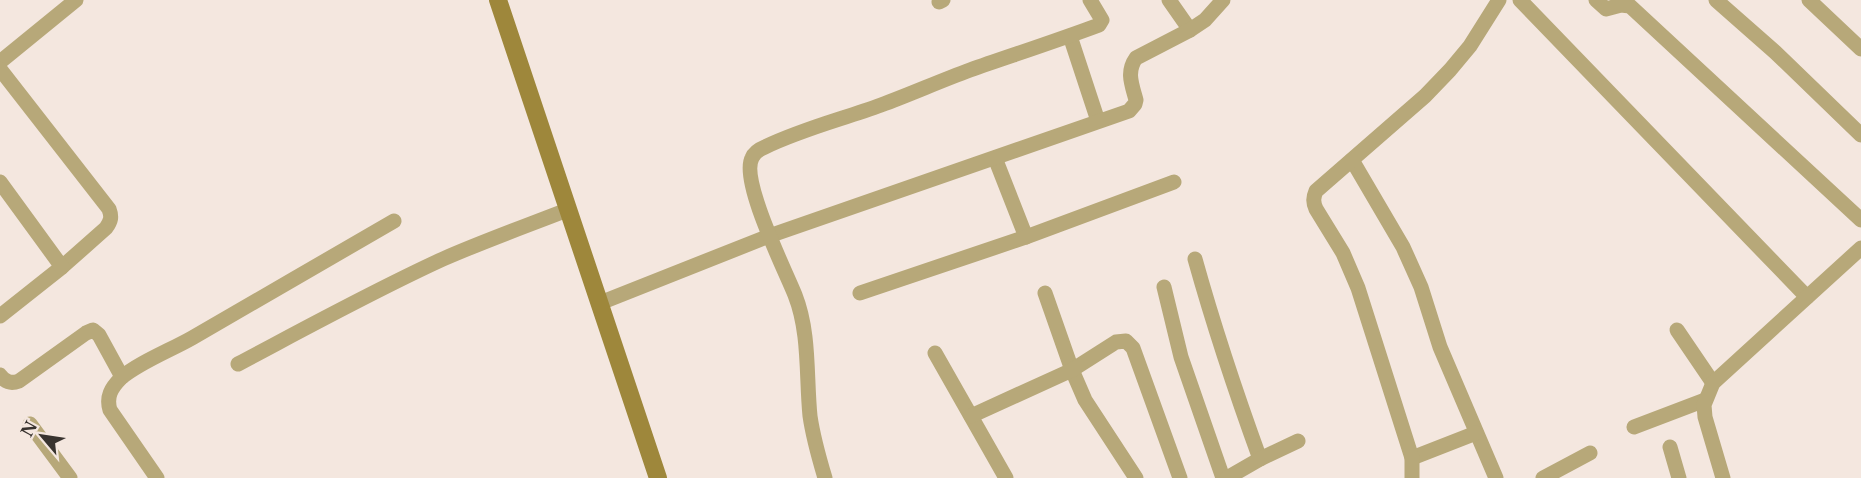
<svg xmlns="http://www.w3.org/2000/svg" width="1861" height="478" viewBox="0 0 1861 478" font-family="'Libre Baskerville',serif">
	<rect width="100%" height="100%" fill="#f4e7df"/>
	<g fill="none" stroke-linecap="round" stroke-linejoin="round">
		<g stroke="#b7a879" stroke-width="15">
			<polyline points="1169,0 1190,30"/>
			<polyline points="1520,0 1807,297"/>
			<polyline points="1596,0 1606,9 1621,5 1630,6 1861,220"/>
			<polyline points="1716,0 1775,52 1861,135"/>
			<polyline points="1809,0 1861,49"/>
			<polyline points="939,2 943,0"/>
			<polyline points="1070,36 1098,121"/>
			<polyline points="0,62 76,0"/>
			<path d="M0 69 109 209C112 217 111 221 106 228L62 267 0 316"/>
			<polyline points="995,158 1026,237"/>
			<polyline points="1352,160 1403,247 1421,287 1440,347 1496,478"/>
			<polyline points="0,182 62,267"/>
			<path d="M1195 259C1214 327 1236 393 1260 459"/>
			<polyline points="1164,287 1181,357 1223,478"/>
			<polyline points="860,293 1026,237 1174,182"/>
			<polyline points="1045,293 1072,370 1085,400 1136,478"/>
			<path d="M600 303 769 236 1129 111 1135 104 1136 100C1132 85 1126 72 1136 58L1190 30 1205 20 1223 0"/>
			<polyline points="1677,330 1713,383"/>
			<polyline points="935,353 1006,478"/>
			<path d="M238 364C306 328 373 291 443 259 484 241 526 226 567 210"/>
			<path d="M0 375C5 382 11 384 19 381L86 333 93 330 99 335 122 377"/>
			<polyline points="971,416 1072,370 1116,342 1126,341 1133,348 1180,478"/>
			<polyline points="30,424 70,478"/>
			<polyline points="1634,427 1705,400"/>
			<polyline points="1670,447 1679,478"/>
			<polyline points="1412,458 1476,433"/>
			<path d="M157 478 110 410C106 397 111 388 121 378 138 363 171 350 192 338 260 299 326 260 394 221"/>
			<path d="M825 478C819 458 813 437 810 416 806 376 810 333 795 295 785 270 740 180 752 158 754 153 760 149 765 147 802 129 843 119 881 105 911 94 940 81 970 70 1013 55 1056 41 1099 25L1102 20 1090 0"/>
			<polyline points="1227,478 1260,459 1298,441"/>
			<path d="M1412 478V458L1358 288 1343 253 1316 209C1313 202 1313 198 1316 191L1425 96 1450 70 1470 46 1499 0"/>
			<polyline points="1543,478 1590,453"/>
			<polyline points="1723,478 1705,417 1704,405 1713,383 1861,248"/>
		</g>
		<polyline stroke="#9e873b" stroke-width="18" points="498,0 658,478"/>
	</g>
	<g transform="translate(42 436) rotate(299)" stroke="#f4e7df" stroke-width="4.5" paint-order="stroke">
	<path d="M0-4.5L10 22L0 15L-10 22Z" fill="#38332f"/>
	<text y="-9" font-size="16" font-weight="bold" text-anchor="middle" fill="#38332f">N</text>
	</g>
</svg>
